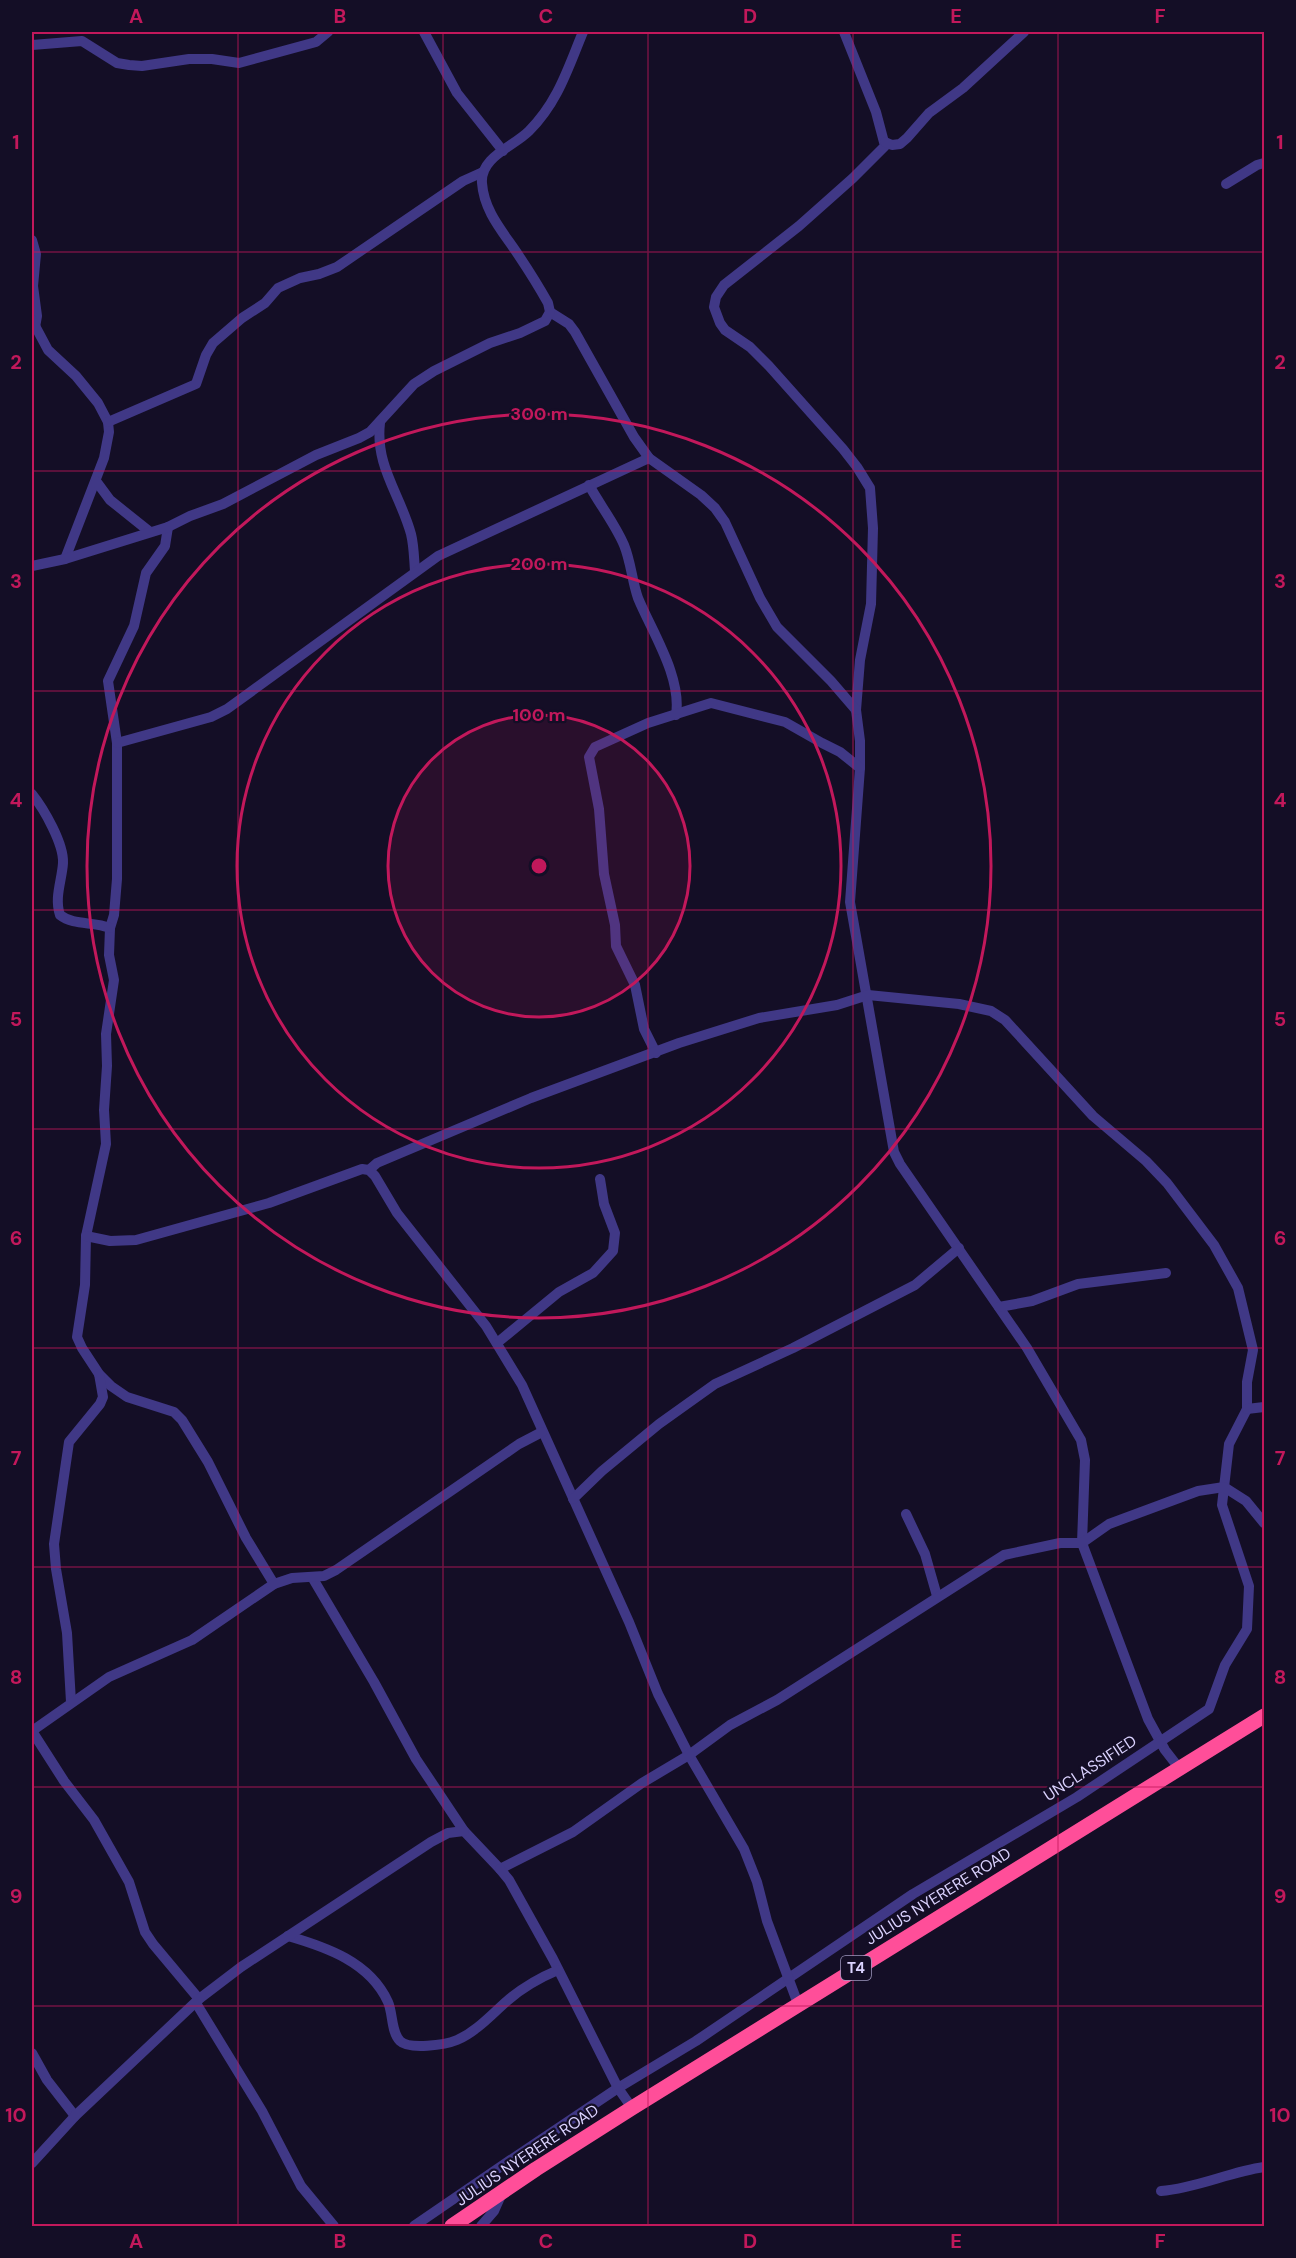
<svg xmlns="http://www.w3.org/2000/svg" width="1296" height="2258" viewBox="0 0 1296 2258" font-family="'DM Sans',sans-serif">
	<rect width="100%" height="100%" fill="#140e26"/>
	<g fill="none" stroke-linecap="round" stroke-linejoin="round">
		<g stroke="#403886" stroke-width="10">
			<polyline points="424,32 457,93 503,151"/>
			<polyline points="844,32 876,112 885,146 853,178 799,226 724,285 716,297 714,307 720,323 725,330 750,347 769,366 843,449 857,467 870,488 873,528 871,604 860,660 856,710 860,741 860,768 850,902 894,1152 900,1164 1027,1348 1081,1440 1085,1460 1082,1543 1148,1719 1165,1750 1179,1768"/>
			<polyline points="32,45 82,41 117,63 129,65 142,66 189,59 212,59 239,63 316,42 328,32"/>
			<polyline points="885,142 892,145 900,144 907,138 929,113 963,88 1024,32"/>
			<polyline points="1226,184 1257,165 1264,163"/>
			<polyline points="32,240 36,254 33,286 37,316 35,327"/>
			<polyline points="550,312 569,324 575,332 634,437 649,458 701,495 715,508 725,522 760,598 777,627 831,681 856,710"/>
			<polyline points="32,320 48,350 76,376 98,403 108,422 109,432 104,458 65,559"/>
			<polyline points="108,422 196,384 206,355 213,343 242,318 265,303 278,288 300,278 319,274 337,267 463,181 483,172"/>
			<path d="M380 423C375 466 400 494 411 534 414 546 414 559 415 571"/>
			<polyline points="96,481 110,500 150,532"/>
			<path d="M589 485C600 505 615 524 624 545 631 562 632 581 638 598 652 632 682 677 676 715"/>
			<polyline points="168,527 165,546 146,573 134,626 108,681 117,743 117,879 114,915 110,928 109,955 114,980 106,1034 107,1066 104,1110 106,1144 86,1236 85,1285 77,1337 82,1348 99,1374 111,1386 127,1397 174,1412 182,1420 208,1462 246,1538 274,1584"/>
			<path d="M32 566 65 559 168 527 190 516 223 504 316 455 359 438 370 432 414 384 434 371 490 343 520 333 545 321 550 312 548 303C539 287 529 271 519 256 504 233 484 212 482 183 480 157 513 147 529 131 558 102 568 68 583 32"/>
			<polyline points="117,743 211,717 227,709 438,556 649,458"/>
			<path d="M32 794C44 809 64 844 63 863 62 880 54 898 60 915 74 926 93 921 110 928"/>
			<polyline points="656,1053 644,1029 635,985 616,946 615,925 604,874 599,809 589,757 595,747 648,723 711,703 785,722 822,743 840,752 860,768"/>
			<polyline points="369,1170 377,1163 531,1098 679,1043 759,1018 837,1005 868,995 959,1004 991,1011 1005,1020 1093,1116 1146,1161 1167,1183 1214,1245 1238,1288 1253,1350 1247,1382 1247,1409 1229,1444 1222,1505 1249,1586 1247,1629 1225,1665 1209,1709 1077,1797 913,1894 696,2041 618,2088 509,2161 414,2226"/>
			<polyline points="86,1236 110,1241 136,1240 269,1203 362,1169 369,1170 375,1176 397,1213 486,1326 522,1385 629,1622 658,1694 689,1755 744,1849 757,1882 767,1921 798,2004"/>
			<polyline points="999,1307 1032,1301 1078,1284 1166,1273"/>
			<polyline points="497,1343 559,1292 593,1273 613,1251 615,1233 604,1204 600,1179"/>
			<polyline points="1247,1409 1264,1407"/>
			<polyline points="573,1499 602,1471 659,1424 715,1384 793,1348 915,1285 959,1248"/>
			<polyline points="906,1514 925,1554 937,1596"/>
			<polyline points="312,1577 374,1682 416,1759 464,1831 500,1869 573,1832 642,1783 689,1755 730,1725 777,1700 1004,1555 1060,1543 1082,1543 1109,1524 1198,1491 1224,1487 1246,1501 1264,1523"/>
			<polyline points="71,1702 67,1633 56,1569 54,1544 69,1442 100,1404 103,1397 99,1374"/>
			<polyline points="32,1731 109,1677 192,1640 274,1584 292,1578 324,1576 336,1570 519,1444 542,1432"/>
			<polyline points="32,1731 64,1781 94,1820 129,1882 145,1932 153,1944 199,1999"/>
			<polyline points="500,1869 509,1880 553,1959 618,2088 632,2108"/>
			<path d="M288 1936C326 1947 370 1962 388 2002 393 2013 391 2032 400 2041 409 2050 445 2045 457 2040 476 2032 492 2014 507 2001 523 1987 539 1978 558 1970"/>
			<polyline points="196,2003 262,2111 301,2186 334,2226"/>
			<polyline points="32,2053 47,2080 75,2116"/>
			<polyline points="32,2163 75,2116 199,1999 241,1967 431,1842 448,1833 464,1831"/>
			<path d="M1161 2191C1197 2188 1229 2172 1264 2167"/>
			<polyline points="481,2226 494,2211 502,2193"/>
		</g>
		<polyline stroke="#ff4e99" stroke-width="15" points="452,2226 536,2169 632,2108 1264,1716"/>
	</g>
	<path fill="none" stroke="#c2185b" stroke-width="1.5" stroke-opacity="0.55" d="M238 32V2226M443 32V2226M648 32V2226M853 32V2226M1058 32V2226M32 252H1264M32 471H1264M32 691H1264M32 910H1264M32 1129H1264M32 1348H1264M32 1567H1264M32 1787H1264M32 2006H1264"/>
	<circle cx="539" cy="866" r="151" fill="#c2185b" fill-opacity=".12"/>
	<g fill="none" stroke="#c2185b" stroke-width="3">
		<circle cx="539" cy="866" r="151"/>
		<circle cx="539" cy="866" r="302"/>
		<circle cx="539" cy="866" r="452"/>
	</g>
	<g text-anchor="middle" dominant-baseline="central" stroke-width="4.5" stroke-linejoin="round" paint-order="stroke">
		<rect fill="#140e26" stroke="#9f98be" stroke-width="1.5" x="841" y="1956" width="30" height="24" rx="4.5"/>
		<g font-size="15" font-weight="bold" fill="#dbd3ff">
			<text x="856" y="1968">T4</text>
		</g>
		<g font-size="16" fill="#dbd3ff" stroke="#140e26">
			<text transform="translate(1090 1768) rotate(-33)">UNCLASSIFIED</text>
			<text transform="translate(938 1896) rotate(-32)">JULIUS NYERERE ROAD</text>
			<text transform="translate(527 2155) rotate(-34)">JULIUS NYERERE ROAD</text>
		</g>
	</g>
	<circle cx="539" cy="866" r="9" fill="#c2185b" stroke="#140e26" stroke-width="3"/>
	<g font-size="18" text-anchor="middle" font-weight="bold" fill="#c2185b" stroke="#140e26" stroke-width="4.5" stroke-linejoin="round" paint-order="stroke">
		<text x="539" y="420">300 m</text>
		<text x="539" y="570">200 m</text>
		<text x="539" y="721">100 m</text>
	</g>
	<rect width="1296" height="2258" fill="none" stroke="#140e26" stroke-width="66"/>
	<rect x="33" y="33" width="1230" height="2192" fill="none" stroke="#c2185b" stroke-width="2"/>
	<g font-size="20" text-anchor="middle" font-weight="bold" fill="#c2185b">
		<text x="136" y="23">A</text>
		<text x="340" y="23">B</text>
		<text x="546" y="23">C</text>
		<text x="750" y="23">D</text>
		<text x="956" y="23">E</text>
		<text x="1160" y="23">F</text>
		<text x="16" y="149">1</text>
		<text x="1280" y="149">1</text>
		<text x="16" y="369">2</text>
		<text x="1280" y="369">2</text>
		<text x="16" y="588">3</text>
		<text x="1280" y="588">3</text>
		<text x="16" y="807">4</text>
		<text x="1280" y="807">4</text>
		<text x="16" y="1026">5</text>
		<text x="1280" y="1026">5</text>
		<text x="16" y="1245">6</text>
		<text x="1280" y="1245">6</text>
		<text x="16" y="1465">7</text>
		<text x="1280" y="1465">7</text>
		<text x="16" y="1684">8</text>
		<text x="1280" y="1684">8</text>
		<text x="16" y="1903">9</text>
		<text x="1280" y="1903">9</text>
		<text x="16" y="2122">10</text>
		<text x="1280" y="2122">10</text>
		<text x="136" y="2248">A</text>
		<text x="340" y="2248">B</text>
		<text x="546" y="2248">C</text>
		<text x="750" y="2248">D</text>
		<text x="956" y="2248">E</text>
		<text x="1160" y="2248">F</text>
	</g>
</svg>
